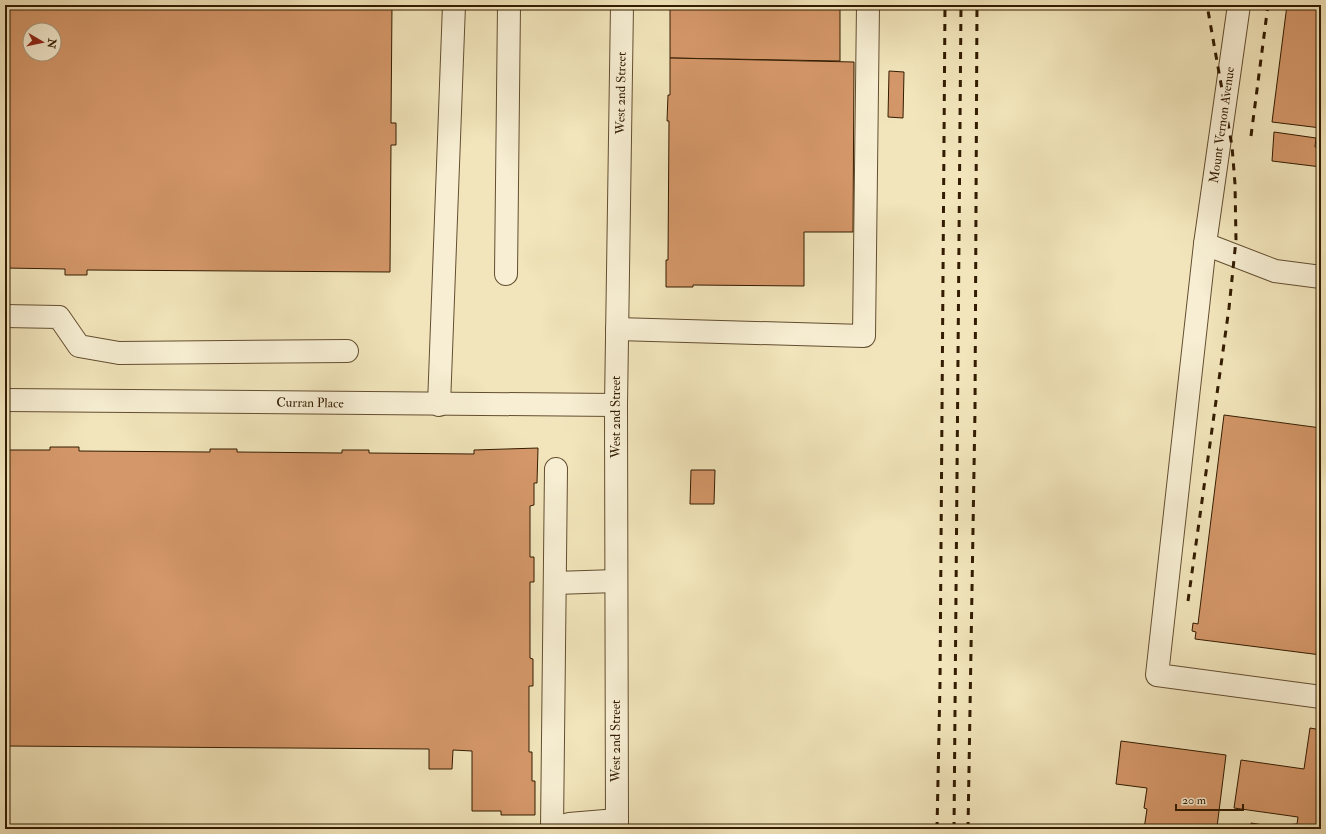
<svg xmlns="http://www.w3.org/2000/svg" width="1326" height="834" viewBox="0 0 1326 834" font-family="'IM FELL Double Pica',serif">
	<rect width="100%" height="100%" fill="#f2e5bb"/>
	<filter id="stains"><feTurbulence type="fractalNoise" baseFrequency=".005" numOctaves="4"/><feColorMatrix values="0 0 0 0 .2 0 0 0 0 .09 0 0 0 0 .02 0 0 0 .5 -.17"/></filter>
	<radialGradient id="worn" r=".72"><stop offset=".6" stop-color="#630" stop-opacity="0"/><stop offset="1" stop-color="#630" stop-opacity=".3"/></radialGradient>
	<g fill="#d49769" stroke="#331c01" fill-rule="evenodd">
		<path d="M5 5H392L391 123H396V145H391L390 272 87 270V275H65V269L5 268ZM30 30H54V54H30Z"/>
		<polygon points="670,5 840,5 840,61 670,58"/>
		<polygon points="1287,5 1321,5 1321,128 1272,122"/>
		<polygon points="670,58 854,62 853,232 804,232 804,286 693,285 693,287 666,287 666,260 668,260 669,121 667,121 668,95 670,95"/>
		<polygon points="889,71 904,72 903,118 888,117"/>
		<polygon points="1274,132 1316,138 1315,147 1321,148 1321,167 1272,161"/>
		<polygon points="1224,415 1321,428 1321,655 1195,639 1196,632 1192,631 1193,623 1198,624"/>
		<polygon points="50,447 79,447 79,451 210,452 210,449 237,449 237,452 342,453 342,450 369,450 369,453 474,454 474,450 538,448 537,483 534,483 534,505 530,506 530,557 534,557 534,582 530,582 530,658 533,659 533,686 529,686 529,752 532,752 532,781 535,781 535,815 501,815 501,811 472,811 472,751 453,750 452,769 429,769 429,749 5,746 5,450 50,450"/>
		<polygon points="691,470 715,470 714,504 690,504"/>
		<polygon points="1310,728 1321,730 1321,829 1251,829 1251,823 1270,826 1297,824 1298,817 1234,808 1241,760 1304,769"/>
		<polygon points="1121,741 1226,755 1217,827 1230,829 1144,829 1147,809 1144,808 1147,788 1116,784"/>
	</g>
	<g fill="none" stroke-linecap="round" stroke-linejoin="round">
		<defs>
			<g id="minor">
				<polyline points="1239,5 1205,244 1157,675 1321,697"/>
				<polyline points="1205,244 1275,271 1321,277"/>
				<polyline points="506,274 509,5"/>
				<polyline points="5,316 59,317 79,346 119,353 347,351"/>
				<polyline points="617,329 864,336 868,5"/>
				<polyline points="5,400 616,405"/>
				<polyline points="439,405 454,5"/>
				<polyline points="555,583 616,581"/>
				<polyline points="551,829 569,824 617,820"/>
				<polyline points="552,829 556,469"/>
				<polyline points="617,829 616,405 622,5"/>
			</g>
		</defs>
		<use href="#minor" stroke="#634e30" stroke-width="24"/>
		<use href="#minor" stroke="#f7eed3" stroke-width="22"/>
		<g stroke="#331c01" stroke-width="3" stroke-dasharray="7 7" stroke-linecap="butt">
			<polyline points="1251,136 1268,5"/>
			<polyline points="1188,601 1229,308 1236,240 1235,184 1232,146 1207,5"/>
			<polyline points="937,829 940,683 945,5"/>
			<polyline points="954,829 961,5"/>
			<polyline points="968,829 975,410 977,5"/>
		</g>
	</g>
	<g text-anchor="middle" dominant-baseline="central" stroke-width="4" stroke-linejoin="round" paint-order="stroke">
		<g font-size="13" fill="#331c01" stroke="#f7eed3">
			<text transform="translate(621 93) rotate(-89)">West 2nd Street</text>
			<text transform="translate(1222 125) rotate(-82)">Mount Vernon Avenue</text>
			<text transform="translate(310 403) rotate(1)">Curran Place</text>
			<text transform="translate(616 417) rotate(-90)">West 2nd Street</text>
			<text transform="translate(616 741) rotate(-90)">West 2nd Street</text>
		</g>
	</g>
	<rect width="1326" height="834" fill="none" stroke="#f2e5bb" stroke-width="20"/>
	<rect x="6" y="6" width="1314" height="822" fill="none" stroke="#331c01" stroke-width="2"/>
	<rect x="10" y="10" width="1306" height="814" fill="none" stroke="#331c01"/>
	<g transform="translate(42 42) rotate(99)"><circle r="19" fill="#f7eed3" stroke="#a99a7f"/>
	<path d="M0-3L7 15L0 10L-7 15Z" fill="#8f2418"/>
	<text y="-6" font-size="11" font-weight="bold" text-anchor="middle" fill="#331c01">N</text>
	</g>
	<path d="M1176 804v6h67v-6" fill="none" stroke="#331c01" stroke-width="2"/>
	<text x="1182" y="804" font-size="12" fill="#331c01" stroke="#f7eed3" stroke-width="3" paint-order="stroke">20 m</text>
	<rect width="100%" height="100%" filter="url(#stains)"/>
	<rect width="100%" height="100%" fill="url(#worn)"/>
</svg>
